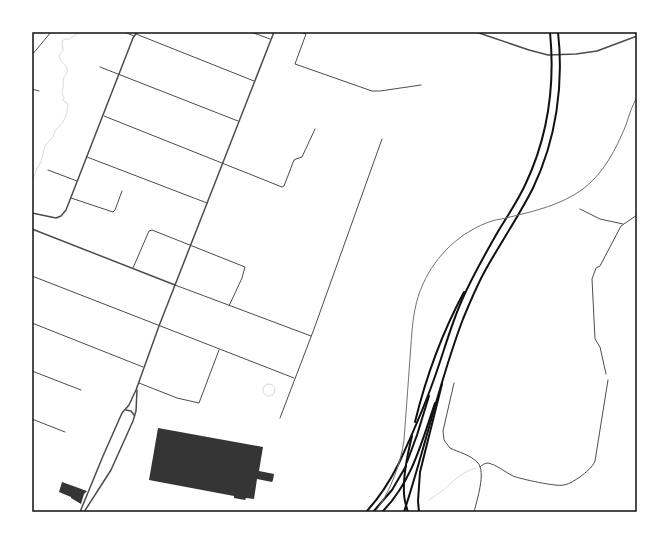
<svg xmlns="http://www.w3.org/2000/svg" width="669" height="544" viewBox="0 0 669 544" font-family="'Noto Serif',serif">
	<rect width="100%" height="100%" fill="#fff"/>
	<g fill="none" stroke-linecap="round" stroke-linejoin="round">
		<g stroke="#d9d9d9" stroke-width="1">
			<path d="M32 181 35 174 37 168 41 162 45 146 53 137 55 131 63 122 67 113V109L68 107 67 103 63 100 64 98 62 93C62 91 63 89 63 86 64 83 62 81 64 77 66 74 68 73 67 69 66 63 60 64 59 55L63 51 62 41 65 39H69L80 32"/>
			<circle cx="269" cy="390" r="6"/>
			<path d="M429 500C433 497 438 494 442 491 453 482 463 470 477 468"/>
		</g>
	</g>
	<g fill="#353535">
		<polygon points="158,428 263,447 259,471 274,474 273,480 272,482 257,479 254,499 246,498 245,500 234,498 234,496 149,480"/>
		<polygon points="62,482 87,491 84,494 81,504 71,498 71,497 59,492"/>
	</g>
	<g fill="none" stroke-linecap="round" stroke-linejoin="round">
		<g stroke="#4c4c4c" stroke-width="1">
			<polyline points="124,32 134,36"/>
			<polyline points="251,32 270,39"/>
			<polyline points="300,32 306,34 295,64 372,91 380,91 421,85"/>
			<polyline points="136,34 254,81"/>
			<polyline points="32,55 51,32"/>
			<polyline points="100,67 238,121"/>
			<polyline points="32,89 39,91"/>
			<polyline points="104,116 282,187 284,186 294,160 296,159 302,157 315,129"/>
			<polyline points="87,157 207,203"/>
			<polyline points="48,170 77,181"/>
			<polyline points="71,198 113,212 115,210 122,191"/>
			<polyline points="580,209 600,219 623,224"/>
			<polyline points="133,268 149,231 152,230 245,267 242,278 229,306"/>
			<polyline points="32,276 294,378"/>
			<polyline points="175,285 311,336"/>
			<polyline points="32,323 143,367"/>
			<polyline points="32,371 81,390"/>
			<polyline points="606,374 600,347 595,339 592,279 596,268 600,266 621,226 637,215"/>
			<polyline points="139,383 177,398 199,403 219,350"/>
			<path d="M454 383 443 431 444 440 450 448C458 452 471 455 478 463 486 472 477 500 474 512"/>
			<polyline points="280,418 314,329 382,139"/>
			<polyline points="32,419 65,432"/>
			<path d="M480 467C482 465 485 463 488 463 497 465 505 472 513 476 521 479 556 487 564 485 570 484 575 480 580 477 586 472 592 468 595 461L608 380"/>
		</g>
		<g stroke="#4c4c4c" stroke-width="1.5">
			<polyline points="476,32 529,50 548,55 576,54 597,51 637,36"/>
			<polyline points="32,213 56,218 61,216 66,210 133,38 137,32"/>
			<polyline points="32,229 175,285"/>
			<polyline points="126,410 131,411 134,415"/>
			<polyline points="80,512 103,456 122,413 129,405 136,390 159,326 274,32"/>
			<polyline points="84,512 111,470 133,421 136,411 137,390"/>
		</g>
		<g stroke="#111" stroke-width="2">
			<polyline points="407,462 417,435 429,396"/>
			<polyline points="373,512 392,490 406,466"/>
			<path d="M382 512C412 482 422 441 435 403"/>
		</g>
		<g stroke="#111" stroke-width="2">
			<path d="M415 422C426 377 442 333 464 292"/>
			<path d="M366 512C380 497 390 481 399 463 411 437 423 410 433 382 443 355 450 327 462 300 472 277 484 256 496 235 506 218 518 201 526 183 548 136 555 83 550 32"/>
			<path d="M404 512C425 448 439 382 463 319 470 302 477 285 486 269 501 242 519 216 533 188 556 140 564 85 558 32"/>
			<path d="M408 512C406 506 404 500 404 493 403 477 408 452 412 436"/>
			<polyline points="419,512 418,501 420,472 442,384"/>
		</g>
		<path stroke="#707070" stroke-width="1" d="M375 512C390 493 401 463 404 440 406 413 408 386 410 358 412 334 412 307 423 284 436 255 461 231 492 221 498 219 504 219 510 217 535 211 561 205 583 189 604 173 616 149 626 125 629 115 632 106 637 97"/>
	</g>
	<rect width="669" height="544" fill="none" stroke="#ffffff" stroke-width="66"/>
	<rect x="33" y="33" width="603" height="478" fill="none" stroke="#111" stroke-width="1.5"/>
</svg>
